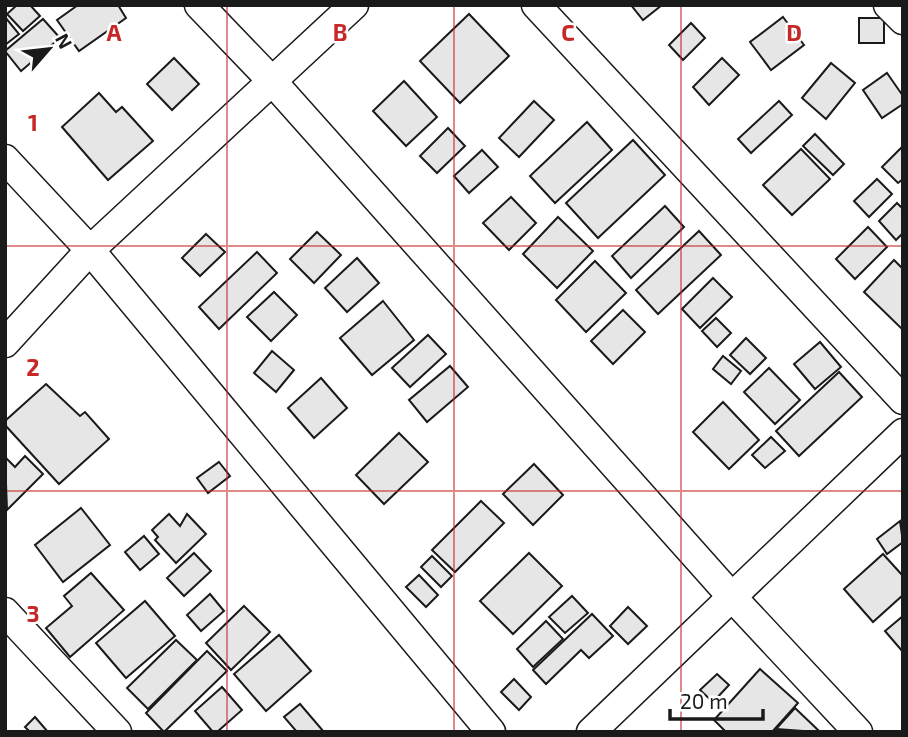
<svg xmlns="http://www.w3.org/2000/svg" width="908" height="737" viewBox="0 0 908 737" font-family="'Exo 2',sans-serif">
	<rect width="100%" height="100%" fill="#fff"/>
	<g fill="#e6e6e6" stroke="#1a1a1a" stroke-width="2">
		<polygon points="17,5 30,5 40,16 23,31 7,14"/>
		<polygon points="78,5 118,5 126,18 79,51 57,20"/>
		<polygon points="631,5 662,5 643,20"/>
		<polygon points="469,14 509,56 460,103 420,61"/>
		<polygon points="5,17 19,34 5,45"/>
		<polygon points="783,17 804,45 771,70 750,42"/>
		<rect x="859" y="18" width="25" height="25"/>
		<polygon points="43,19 60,38 21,71 5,51"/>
		<polygon points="691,23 705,38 683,60 669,45"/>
		<polygon points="174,58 199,84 172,110 147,84"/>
		<polygon points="722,58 739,75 709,105 693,87"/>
		<polygon points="831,63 855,83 826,119 802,98"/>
		<polygon points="887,73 903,96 903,104 882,118 863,90"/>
		<polygon points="404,81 437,117 406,146 373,111"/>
		<polygon points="99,93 116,112 122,107 153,141 108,180 62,127"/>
		<polygon points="534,101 554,120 519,157 499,138"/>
		<polygon points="779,101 792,115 751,153 738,139"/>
		<polygon points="587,122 612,150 555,203 530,176"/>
		<polygon points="448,128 465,146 437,173 420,156"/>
		<polygon points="815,134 844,164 833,175 803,146"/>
		<polygon points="633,140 665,175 598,238 566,203"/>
		<polygon points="903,146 903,179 898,183 882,167"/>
		<polygon points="801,149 830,179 792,215 763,185"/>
		<polygon points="482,150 498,167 469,193 454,176"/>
		<polygon points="877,179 892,194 869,217 854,201"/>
		<polygon points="511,197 536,223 509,250 483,223"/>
		<polygon points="897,203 903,209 903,233 896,240 879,221"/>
		<polygon points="665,206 684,227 631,278 612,256"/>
		<polygon points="558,217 593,251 557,288 523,254"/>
		<polygon points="868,227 887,247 855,279 836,259"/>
		<polygon points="699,231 721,255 658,314 636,290"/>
		<polygon points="317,232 341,255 314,283 290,259"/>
		<polygon points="206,234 225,252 200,276 182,258"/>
		<polygon points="257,252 277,273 219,329 199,307"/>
		<polygon points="357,258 379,283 347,312 325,288"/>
		<polygon points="894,260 903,269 903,330 864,292"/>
		<polygon points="595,261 626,293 586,332 556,300"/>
		<polygon points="713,278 732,297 700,328 682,309"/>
		<polygon points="274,292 297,315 271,341 247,317"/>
		<polygon points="383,301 414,340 372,375 340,338"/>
		<polygon points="623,310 645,332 613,364 591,341"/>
		<polygon points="716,318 731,333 717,347 702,331"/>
		<polygon points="428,335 446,354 410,387 392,368"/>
		<polygon points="746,338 766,358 750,374 730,355"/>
		<polygon points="820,342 841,367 815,389 794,364"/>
		<polygon points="272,351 294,370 276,392 254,373"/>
		<polygon points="723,356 741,371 731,384 713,369"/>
		<polygon points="450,366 468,387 427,422 409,400"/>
		<polygon points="769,368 800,400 775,424 744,392"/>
		<polygon points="839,372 862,397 799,456 776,431"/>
		<polygon points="321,378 347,408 314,438 288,408"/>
		<polygon points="46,384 80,416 85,412 109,439 59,484 5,425 5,421"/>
		<polygon points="723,402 759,440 729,469 693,432"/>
		<polygon points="399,433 428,462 384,504 356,475"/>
		<polygon points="771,437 785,451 765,468 752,455"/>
		<polygon points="25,456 43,474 7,510 5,457 15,467"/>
		<polygon points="219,462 230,476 208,493 197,478"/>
		<polygon points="534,464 563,495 533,525 503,494"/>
		<polygon points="481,501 504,523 455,572 432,550"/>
		<polygon points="81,508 110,545 63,582 35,545"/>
		<polygon points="169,514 180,526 187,514 206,534 176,563 155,540 158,537 152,530"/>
		<polygon points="900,521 903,542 887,554 877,539"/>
		<polygon points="144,536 159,554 140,570 125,552"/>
		<polygon points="194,553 211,571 184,596 167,578"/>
		<polygon points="529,553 562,586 513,634 480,601"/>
		<polygon points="883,554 903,576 903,595 873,622 844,589"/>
		<polygon points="432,556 452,576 441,587 421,567"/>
		<polygon points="91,573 124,610 70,657 46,628 72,606 64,596"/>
		<polygon points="419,575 438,595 426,607 406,587"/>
		<polygon points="210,594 224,611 201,631 187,615"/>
		<polygon points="572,596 588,613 565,633 549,617"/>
		<polygon points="145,601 175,636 126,678 96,643"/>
		<polygon points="244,606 270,632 231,670 206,643"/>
		<polygon points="628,607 647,626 628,644 610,626"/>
		<polygon points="592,614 613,636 589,658 581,650 546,684 533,670"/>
		<polygon points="903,616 903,652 885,631"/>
		<polygon points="546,621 563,639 533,667 517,649"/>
		<polygon points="279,635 311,671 266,711 234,674"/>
		<polygon points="176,640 197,660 148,709 127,688"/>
		<polygon points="207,651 227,671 164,732 146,713"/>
		<polygon points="760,669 798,703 772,732 726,732 714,720"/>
		<polygon points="717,674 729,685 713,702 700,690"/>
		<polygon points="514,679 531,697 519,710 501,692"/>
		<polygon points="222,687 242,710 217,732 213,732 195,711"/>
		<polygon points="300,704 324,732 297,732 284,717"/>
		<polygon points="795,708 818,730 817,732 776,729"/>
		<polygon points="35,717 48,732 30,732 25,727"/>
	</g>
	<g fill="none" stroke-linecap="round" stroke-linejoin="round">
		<defs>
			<g id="street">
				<polyline points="199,5 272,81 732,597 858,732"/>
				<polyline points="536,5 903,400"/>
				<polyline points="888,5 903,20"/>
				<polyline points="5,159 90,250 491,732"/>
				<polyline points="5,343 90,250 354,5"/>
				<polyline points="5,612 117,732"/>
				<polyline points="591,732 903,433"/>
			</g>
		</defs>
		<use href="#street" stroke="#1a1a1a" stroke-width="31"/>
		<use href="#street" stroke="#fff" stroke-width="28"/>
	</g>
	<path fill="none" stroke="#c62828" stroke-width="2" stroke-opacity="0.55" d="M227 5V732M454 5V732M681 5V732M5 246H903M5 491H903"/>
	<g font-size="23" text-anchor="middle" font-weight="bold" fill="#c62828" stroke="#fff" stroke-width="5" stroke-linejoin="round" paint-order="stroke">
		<text x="114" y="41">A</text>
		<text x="340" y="41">B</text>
		<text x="568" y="41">C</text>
		<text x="794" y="41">D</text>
		<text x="33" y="131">1</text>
		<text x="33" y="376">2</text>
		<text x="33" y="622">3</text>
	</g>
	<rect width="908" height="737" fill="none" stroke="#1a1a1a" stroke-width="14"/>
	<g transform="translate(49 49) rotate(62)" stroke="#ffffff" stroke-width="5" paint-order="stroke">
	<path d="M0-5L12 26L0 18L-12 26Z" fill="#1a1a1a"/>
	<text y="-10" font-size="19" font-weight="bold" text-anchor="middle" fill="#1a1a1a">N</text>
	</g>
	<path d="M670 709v10h93v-10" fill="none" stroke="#1a1a1a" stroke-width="3.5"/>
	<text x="680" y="709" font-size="21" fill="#1a1a1a" stroke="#ffffff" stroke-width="5" paint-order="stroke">20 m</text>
</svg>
